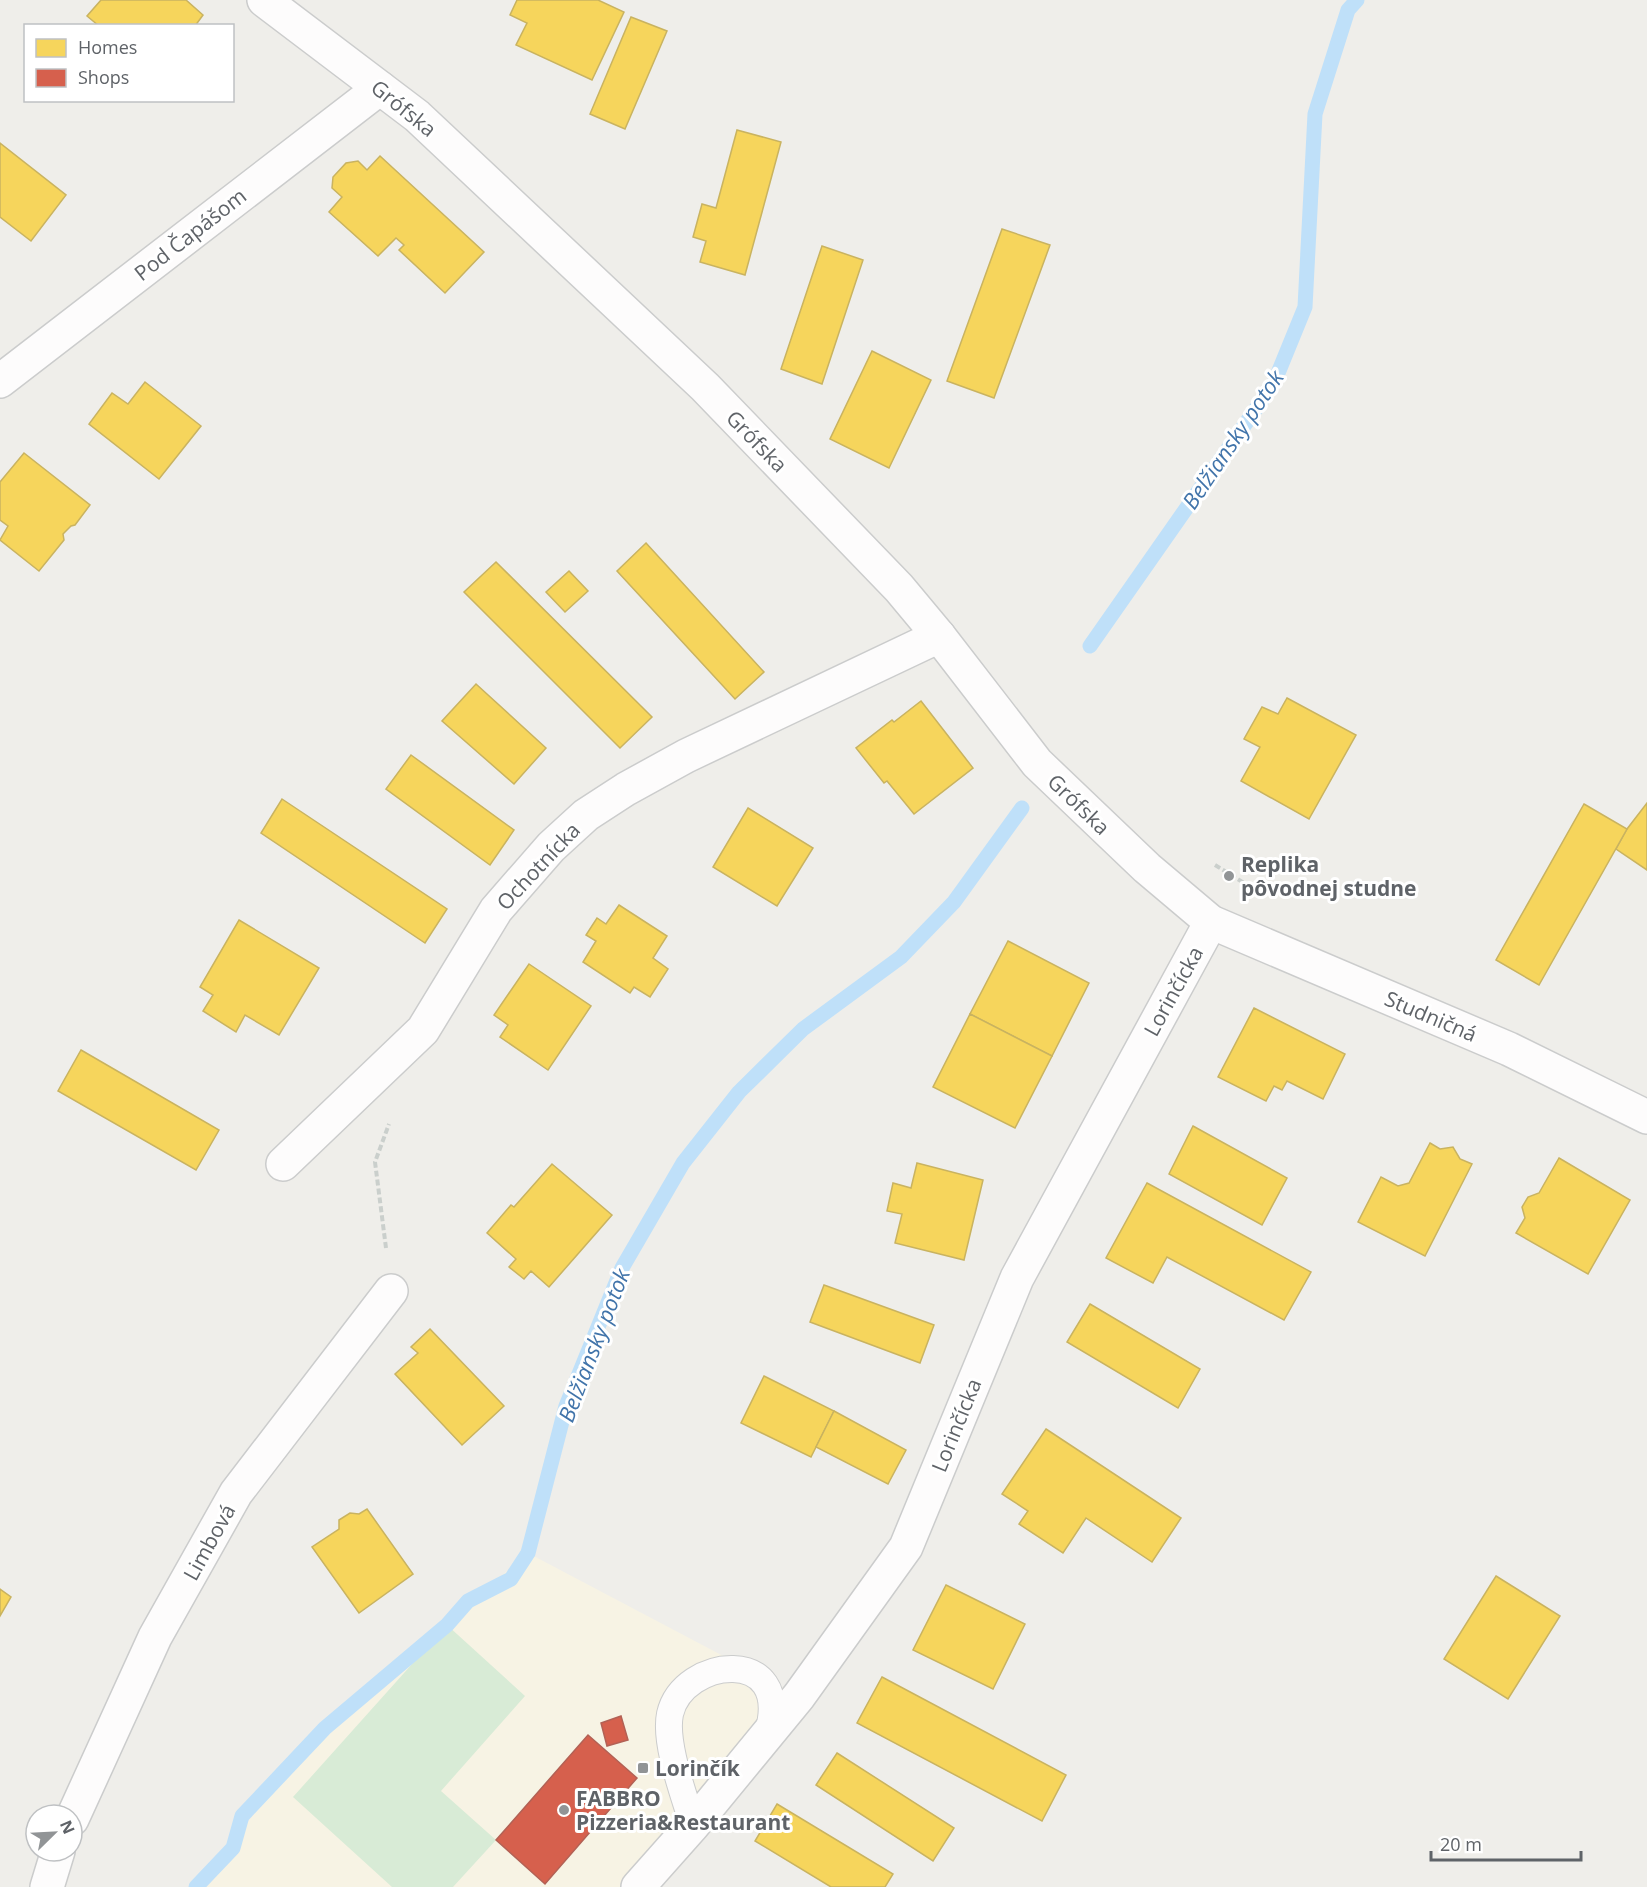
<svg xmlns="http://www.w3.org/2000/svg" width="1647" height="1887" viewBox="0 0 1647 1887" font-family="'Open Sans',sans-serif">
	<rect width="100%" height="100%" fill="#efeeea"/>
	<polygon fill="#f7f3e4" points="528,1553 799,1696 638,1887 194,1887 325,1728"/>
	<polygon fill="#d8ebd6" points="447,1625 525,1696 441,1791 496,1840 453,1887 392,1887 293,1797"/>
	<g fill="#f6d55c" stroke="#c9b360" stroke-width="1.5">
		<polygon points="101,0 186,0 203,15 195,26 99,26 87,16"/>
		<polygon points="517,0 598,0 624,12 592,80 516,45 527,23 510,15"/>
		<polygon points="631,17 667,31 625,129 590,114"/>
		<polygon points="737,130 781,142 745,275 700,262 706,241 693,237 702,204 716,208"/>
		<polygon points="0,143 66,195 31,241 0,217"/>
		<polygon points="380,156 484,252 445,293 399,250 404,245 396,238 378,256 329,212 342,197 332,188 333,177 346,163 358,161 367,170"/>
		<polygon points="1002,229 1050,245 994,398 947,381"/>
		<polygon points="822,246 863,260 822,384 781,369"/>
		<polygon points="872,351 931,380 889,468 830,439"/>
		<polygon points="145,382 201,426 159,479 89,424 112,393 128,404"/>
		<polygon points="24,453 90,505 75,525 71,526 63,534 64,540 39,571 0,540 8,526 0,520 0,482"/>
		<polygon points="646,543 764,672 735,699 617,571"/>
		<polygon points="496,562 652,717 620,748 464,592"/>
		<polygon points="569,571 588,591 565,612 546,592"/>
		<polygon points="476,684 546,748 514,784 442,721"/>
		<polygon points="1287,698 1356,735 1309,819 1241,781 1260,747 1244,739 1262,707 1278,714"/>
		<polygon points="921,701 973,768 914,814 887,781 884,783 856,748 892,720 894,722"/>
		<polygon points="411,755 514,830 490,865 386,789"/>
		<polygon points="282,799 447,909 425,943 261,833"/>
		<polygon points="1647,803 1647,870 1616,849 1627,829"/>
		<polygon points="1584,804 1627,829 1539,985 1496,960"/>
		<polygon points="748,808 813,848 777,906 713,867"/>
		<polygon points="619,905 667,936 653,958 668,969 650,997 634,987 630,993 583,962 596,941 586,935 597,918 606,924"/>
		<polygon points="239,920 319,968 279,1035 245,1015 236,1032 203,1011 213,995 200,987"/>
		<polygon points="1008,941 1089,983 1052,1056 970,1014"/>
		<polygon points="529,964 591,1006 548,1070 500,1037 508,1025 494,1015"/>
		<polygon points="1254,1008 1345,1054 1323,1099 1287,1081 1282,1090 1274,1086 1266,1101 1218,1077"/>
		<polygon points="970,1014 1052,1056 1015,1128 933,1087"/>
		<polygon points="81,1050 219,1130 196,1170 58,1091"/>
		<polygon points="1193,1126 1287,1178 1262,1225 1169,1174"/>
		<polygon points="1430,1143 1440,1149 1453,1147 1460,1159 1472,1164 1425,1256 1358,1222 1381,1177 1398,1186 1409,1183"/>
		<polygon points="1559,1158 1630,1200 1588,1274 1516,1233 1525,1218 1522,1207 1528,1197 1539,1193"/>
		<polygon points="917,1163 983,1180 964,1260 895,1243 902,1214 887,1211 893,1183 911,1188"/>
		<polygon points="552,1164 612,1215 549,1287 531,1271 524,1279 509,1267 516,1259 487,1233 511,1205 514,1207"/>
		<polygon points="1147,1183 1311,1272 1284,1320 1167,1257 1153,1283 1106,1258"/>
		<polygon points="824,1285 934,1325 920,1363 810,1322"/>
		<polygon points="1090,1304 1200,1369 1178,1408 1067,1342"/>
		<polygon points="430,1329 504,1406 462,1445 395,1374 418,1353 411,1347"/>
		<polygon points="764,1376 834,1411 811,1457 741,1423"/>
		<polygon points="834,1411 906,1450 888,1484 816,1447"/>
		<polygon points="1046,1429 1181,1518 1152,1562 1086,1518 1063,1553 1019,1524 1028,1511 1002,1494"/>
		<polygon points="367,1509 413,1574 359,1613 312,1547 339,1529 339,1520 350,1513 359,1514"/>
		<polygon points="1496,1576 1560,1616 1508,1699 1444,1659"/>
		<polygon points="946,1585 1025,1624 993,1689 913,1650"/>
		<polygon points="0,1589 11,1597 0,1616"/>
		<polygon points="882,1677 1066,1775 1042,1821 857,1723"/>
		<polygon points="837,1753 954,1828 933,1861 816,1785"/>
		<polygon points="777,1804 893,1874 885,1887 831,1887 755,1841"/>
	</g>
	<g fill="#d6604d" stroke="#b26155" stroke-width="1.5">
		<polygon points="621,1716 628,1740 607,1746 601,1723"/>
		<polygon points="588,1735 637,1778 545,1884 496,1840"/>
	</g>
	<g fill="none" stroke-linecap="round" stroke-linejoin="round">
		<g stroke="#bfe0f9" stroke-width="15">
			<polyline points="1090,646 1274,383 1305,307 1315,114 1348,10 1357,0"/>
			<polyline points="196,1887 233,1848 242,1816 325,1728 447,1625 468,1601 511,1579 528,1553 566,1406 622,1268 683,1163 739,1092 803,1029 901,957 954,902 1022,808"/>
		</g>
		<defs>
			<path id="service" d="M693 1825C684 1795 664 1743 670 1714 683 1657 793 1645 768 1732"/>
			<g id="minor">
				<polyline points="264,0 417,116 705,387 899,588 939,636 1037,763 1147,868 1211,922 1509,1049 1647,1117"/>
				<polyline points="0,381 380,88"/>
				<polyline points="283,1164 423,1030 496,910 551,847 586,815 626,789 686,756 939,636"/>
				<polyline points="72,1819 155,1637 236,1493 391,1291"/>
				<polyline points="47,1887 58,1851"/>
				<polyline points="638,1887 693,1825 799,1696 906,1547 1017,1278 1211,922"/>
			</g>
		</defs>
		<use href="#service" stroke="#cbcccc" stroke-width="28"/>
		<use href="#minor" stroke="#cbcccc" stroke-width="36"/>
		<g stroke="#cacfcc" stroke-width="4" stroke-dasharray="6 3" stroke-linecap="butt">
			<polyline points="1215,865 1262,894"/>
			<polyline points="386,1248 375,1162 389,1124"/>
		</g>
		<use href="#service" stroke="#fdfcfc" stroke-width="26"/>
		<use href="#minor" stroke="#fdfcfc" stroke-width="33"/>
	</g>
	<g fill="#919496" stroke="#fff" stroke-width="2">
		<circle cx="1229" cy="876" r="6"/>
		<rect x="637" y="1762" width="12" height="12" rx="3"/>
		<circle cx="564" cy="1810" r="6"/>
	</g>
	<g text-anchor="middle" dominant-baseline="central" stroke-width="6" stroke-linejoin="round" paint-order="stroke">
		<g font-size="21" fill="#5f6368" stroke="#fff">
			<text transform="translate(404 108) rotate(39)">Grófska</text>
			<text transform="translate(190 234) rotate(-38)">Pod Čapášom</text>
			<text transform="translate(757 441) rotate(46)">Grófska</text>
			<text transform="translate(1079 804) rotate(44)">Grófska</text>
			<text transform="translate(538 866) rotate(-47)">Ochotnícka</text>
			<text transform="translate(1173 991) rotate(-61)">Lorinčícka</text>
			<text transform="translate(1431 1016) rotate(23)">Studničná</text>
			<text transform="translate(956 1425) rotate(-68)">Lorinčícka</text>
			<text transform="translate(209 1542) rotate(-61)">Limbová</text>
		</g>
		<g font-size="21" font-weight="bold" fill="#5f6368" stroke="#fff" text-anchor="start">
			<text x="1241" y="864">Replika<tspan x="1241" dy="24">pôvodnej studne</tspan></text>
			<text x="655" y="1768">Lorinčík</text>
			<text x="576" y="1798">FABBRO<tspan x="576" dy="24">Pizzeria&amp;Restaurant</tspan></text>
		</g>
		<g font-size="22" font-style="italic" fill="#4174aa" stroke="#fff">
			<text transform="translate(1232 439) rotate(-56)">Belžiansky potok</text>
			<text transform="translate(593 1345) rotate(-69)">Belžiansky potok</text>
		</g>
	</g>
	<rect x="24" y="24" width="210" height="78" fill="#ffffff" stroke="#bfc1c3" stroke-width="1.5"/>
	<rect x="36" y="39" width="30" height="18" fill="#f6d55c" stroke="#bfc1c3" stroke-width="1.5"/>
	<text x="78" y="54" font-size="18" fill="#5f6368">Homes</text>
	<rect x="36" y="69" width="30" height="18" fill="#d6604d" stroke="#bfc1c3" stroke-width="1.5"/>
	<text x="78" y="84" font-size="18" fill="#5f6368">Shops</text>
	<g transform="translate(54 1833) rotate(66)"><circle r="28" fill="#ffffff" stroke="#bfc1c3" stroke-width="1.5"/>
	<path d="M0-4.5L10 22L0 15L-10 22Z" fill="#919496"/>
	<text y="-9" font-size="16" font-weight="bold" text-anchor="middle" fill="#5f6368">N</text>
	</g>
	<path d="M1431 1851v9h150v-9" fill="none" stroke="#5f6368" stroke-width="3"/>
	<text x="1440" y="1851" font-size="18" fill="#5f6368" stroke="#ffffff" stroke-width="4.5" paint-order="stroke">20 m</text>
</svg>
